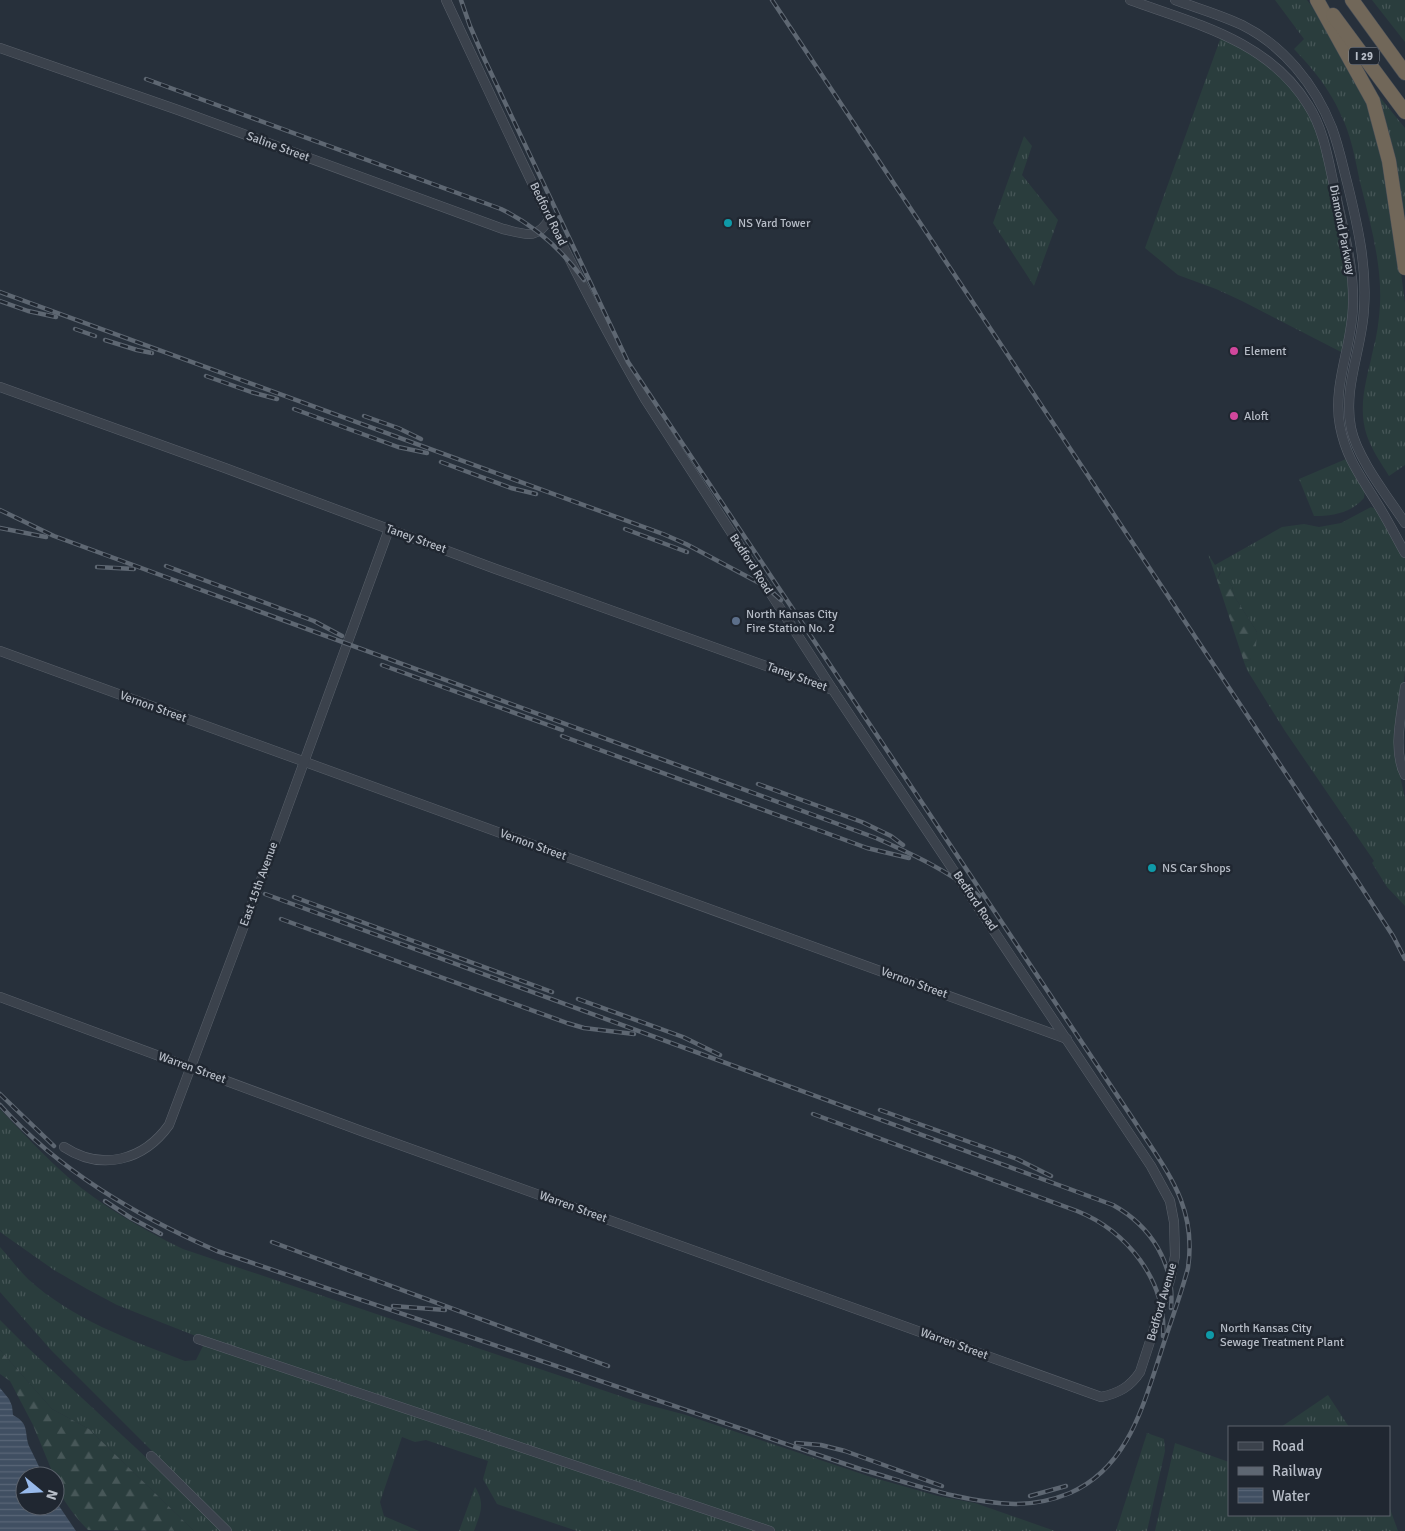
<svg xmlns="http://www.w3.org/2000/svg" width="1405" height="1531" viewBox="0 0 1405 1531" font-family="Signika,sans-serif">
	<defs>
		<pattern id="grass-tufts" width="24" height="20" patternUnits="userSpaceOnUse" patternTransform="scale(1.25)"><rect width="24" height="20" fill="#2a3d3d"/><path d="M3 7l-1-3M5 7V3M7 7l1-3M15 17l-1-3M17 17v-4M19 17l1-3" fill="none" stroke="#475758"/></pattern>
		<pattern id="forest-firs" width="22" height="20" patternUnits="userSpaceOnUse" patternTransform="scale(1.25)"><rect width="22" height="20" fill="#2a3d3d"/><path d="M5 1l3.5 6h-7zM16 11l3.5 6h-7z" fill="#475758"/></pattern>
		<pattern id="water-rules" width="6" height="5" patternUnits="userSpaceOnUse" patternTransform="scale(1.25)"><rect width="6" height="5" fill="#404f62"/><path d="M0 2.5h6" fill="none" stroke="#596677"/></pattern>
	</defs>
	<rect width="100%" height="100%" fill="#27303b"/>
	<g fill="url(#grass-tufts)">
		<path d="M1275 0H1307L1320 17 1365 95 1389 184 1405 303V465L1389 476C1381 463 1372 450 1367 436 1357 406 1367 379 1373 350 1377 336 1379 320 1380 305 1382 263 1370 222 1360 182 1355 159 1351 134 1340 113 1329 88 1312 68 1294 49L1304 39Z"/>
		<polygon points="1372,0 1405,0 1405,42"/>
		<polygon points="1221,37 1255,55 1286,81 1311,116 1319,139 1349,259 1351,305 1343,353 1242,301 1216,289 1178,275 1145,248"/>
		<polygon points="1374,90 1405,128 1405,216 1396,162"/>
		<polygon points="1024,136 1032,146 1022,175 1058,220 1034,286 993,223"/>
		<path d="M1346 459 1365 490 1364 498C1351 513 1333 516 1314 516L1299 479Z"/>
		<polygon points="1371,507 1376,509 1405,554 1405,671 1398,746 1399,771 1405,799 1405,906 1387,887 1372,863 1374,861 1285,731 1247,670 1244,662 1250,660 1257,632 1234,596 1232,586 1220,572 1217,580 1208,554 1215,565 1282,527 1304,524 1319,527 1341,523"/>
		<path d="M0 1109C22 1132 44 1156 68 1177 103 1207 142 1229 183 1249L641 1403 686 1415 871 1477 938 1496 975 1503 1055 1531H577L497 1504 483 1479 488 1461 426 1440 415 1442 402 1437 380 1502 384 1516 419 1531H194L89 1429 52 1409 0 1350V1320L27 1347 150 1461 155 1454 51 1350 0 1292V1247C9 1257 18 1269 28 1279 72 1319 130 1340 185 1361L196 1360 206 1340 117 1305 87 1289 54 1270 0 1232Z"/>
		<polygon points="1328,1395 1349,1427 1281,1427"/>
		<polygon points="1147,1433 1164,1439 1165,1451 1147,1531 1116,1531"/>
		<polygon points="1175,1443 1229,1462 1229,1515 1389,1515 1389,1506 1398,1531 1155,1531"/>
		<path d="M475 1487C486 1504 480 1514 474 1531H459Z"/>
	</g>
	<g fill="url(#forest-firs)">
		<polygon points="1221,572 1232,586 1234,596 1257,632 1256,646 1250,660 1244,662 1217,580"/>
		<path d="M0 1350 52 1409 89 1429 194 1531 88 1530C77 1519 55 1492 55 1476H54L33 1425 10 1381 0 1374Z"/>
	</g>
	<path fill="url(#water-rules)" d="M0 1388 9 1399 12 1406 13 1415C30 1424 24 1432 29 1446 34 1456 39 1466 43 1476H25V1506H55V1500L76 1531H0Z"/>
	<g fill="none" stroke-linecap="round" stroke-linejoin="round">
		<defs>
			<g id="minor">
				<path d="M1130 0C1196 24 1269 41 1308 105 1325 131 1329 165 1336 195 1343 230 1354 266 1353 303 1353 345 1332 384 1340 426 1346 457 1359 474 1375 500 1386 517 1395 535 1405 553"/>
				<path d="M1175 0C1197 8 1221 15 1242 25 1284 46 1315 85 1332 128 1339 147 1343 167 1348 186 1358 227 1367 267 1364 309 1362 349 1343 387 1351 428 1357 458 1388 497 1405 523"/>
				<path d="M0 48 178 110 503 229C525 234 537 241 550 218"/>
				<polyline points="0,387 225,468 493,568 833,690"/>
				<polyline points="0,651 1067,1039"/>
				<path d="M1405 687C1402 714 1392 749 1405 775"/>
				<path d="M0 997 364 1132 1101 1397C1119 1393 1130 1387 1140 1372L1170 1280 1175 1256 1174 1222 1170 1201 1151 1166 833 690 645 399C570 270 509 134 446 0"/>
				<path d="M64 1147C102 1172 144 1160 169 1125L257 891 389 529"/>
				<polyline points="198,1339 770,1531"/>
				<polyline points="151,1456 227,1531"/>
			</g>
			<g id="highway">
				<polyline points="1317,0 1373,101 1389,161 1405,268"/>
				<polyline points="1352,0 1405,73"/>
				<polyline points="1333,15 1405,112"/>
			</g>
		</defs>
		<use href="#minor" stroke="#59606a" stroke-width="10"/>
		<use href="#highway" stroke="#464d57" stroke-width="15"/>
		<use href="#minor" stroke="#3b424c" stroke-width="9"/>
		<use href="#highway" stroke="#716759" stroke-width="14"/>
		<defs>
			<g id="rail">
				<polyline points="772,0 1360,885 1393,936 1405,959"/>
				<path d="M146 79 501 209C534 225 562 250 584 280"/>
				<polyline points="0,292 663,534 686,544 765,586 781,600"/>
				<polyline points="0,301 28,311 56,317"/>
				<polyline points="75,329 95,336"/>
				<polyline points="105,340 137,350 152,353"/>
				<polyline points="206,376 251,392 277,399"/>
				<polyline points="294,409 398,447 427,453"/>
				<polyline points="364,416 398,428 421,439"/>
				<polyline points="441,462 511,488 536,494"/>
				<path d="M0 510 54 536 876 838C912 854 949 871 979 896"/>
				<polyline points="0,528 46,537"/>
				<polyline points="625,529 687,552"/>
				<polyline points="166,566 314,621 342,636"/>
				<polyline points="97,567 134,569"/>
				<polyline points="382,665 562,730"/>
				<polyline points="562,736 867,848 909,858"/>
				<polyline points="758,784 862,822 891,836 903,845"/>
				<path d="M265 894 1113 1205C1151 1226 1175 1264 1171 1308"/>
				<polyline points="294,897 552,992"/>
				<polyline points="281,919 567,1023 584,1028 634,1034"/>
				<polyline points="578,999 683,1037 720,1055"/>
				<polyline points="0,1094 54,1146"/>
				<path d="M0 1105C59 1171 137 1216 217 1251L860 1469C910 1483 963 1503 1015 1504 1035 1504 1053 1500 1070 1493 1127 1468 1142 1409 1160 1355 1169 1326 1180 1298 1188 1268 1197 1206 1167 1172 1135 1122L628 362 483 56 470 26 461 0"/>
				<polyline points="880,1110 1017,1159 1051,1176"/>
				<path d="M813 1114 1077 1211C1127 1231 1167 1281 1163 1336"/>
				<polyline points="105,1201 131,1218 161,1234"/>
				<polyline points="272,1242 608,1366"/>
				<polyline points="393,1306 445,1310"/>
				<polyline points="796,1443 821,1445 845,1451 942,1486"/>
				<polyline points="1030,1496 1066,1486"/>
			</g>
		</defs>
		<use href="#rail" stroke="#5e6772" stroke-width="4.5"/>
		<use href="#rail" stroke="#202731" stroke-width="2.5" stroke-dasharray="8" stroke-linecap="butt"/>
	</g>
	<g fill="#0f9aa8" stroke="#202731" stroke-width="2">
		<circle cx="728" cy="223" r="5"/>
		<circle cx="1152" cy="868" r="5"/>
		<circle cx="1210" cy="1335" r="5"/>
	</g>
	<g fill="#d1479c" stroke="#202731" stroke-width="2">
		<circle cx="1234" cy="351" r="5"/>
		<circle cx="1234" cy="416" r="5"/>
	</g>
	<circle fill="#5c6f8a" stroke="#202731" stroke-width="2" cx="736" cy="621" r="5"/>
	<g text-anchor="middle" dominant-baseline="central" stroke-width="5" stroke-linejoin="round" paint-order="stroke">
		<rect fill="#202731" stroke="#8a909a" stroke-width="1" x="1349" y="47.5" width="30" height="17" rx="4"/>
		<g font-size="11" font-weight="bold" fill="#b7bdc7">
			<text x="1364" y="56">I 29</text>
		</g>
		<g font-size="12" fill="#b7bdc7" stroke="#202731">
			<text transform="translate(278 147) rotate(20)">Saline Street</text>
			<text transform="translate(548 214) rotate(64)">Bedford Road</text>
			<text transform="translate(1342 230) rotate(79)">Diamond Parkway</text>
			<text transform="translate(416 539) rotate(20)">Taney Street</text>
			<text transform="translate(751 564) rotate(57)">Bedford Road</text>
			<text transform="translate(797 677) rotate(20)">Taney Street</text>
			<text transform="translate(153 707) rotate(20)">Vernon Street</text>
			<text transform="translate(533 845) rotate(20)">Vernon Street</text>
			<text transform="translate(259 884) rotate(-70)">East 15th Avenue</text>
			<text transform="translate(975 901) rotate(56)">Bedford Road</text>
			<text transform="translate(914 983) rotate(20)">Vernon Street</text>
			<text transform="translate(192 1068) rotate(20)">Warren Street</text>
			<text transform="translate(573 1207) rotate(20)">Warren Street</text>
			<text transform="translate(1162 1302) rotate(-74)">Bedford Avenue</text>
			<text transform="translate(954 1344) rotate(20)">Warren Street</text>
		</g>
		<g font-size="12" fill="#b7bdc7" stroke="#202731" text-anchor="start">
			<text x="738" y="223">NS Yard Tower</text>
			<text x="1244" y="351">Element</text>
			<text x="1244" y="416">Aloft</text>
			<text x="746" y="614">North Kansas City<tspan x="746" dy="14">Fire Station No. 2</tspan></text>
			<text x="1162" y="868">NS Car Shops</text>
			<text x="1220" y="1328">North Kansas City<tspan x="1220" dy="14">Sewage Treatment Plant</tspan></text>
		</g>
	</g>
	<rect x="1228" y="1426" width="162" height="90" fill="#202731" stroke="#5c636d"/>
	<rect x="1238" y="1442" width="25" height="8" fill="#3b424c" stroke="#5c636d"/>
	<text x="1272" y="1451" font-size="15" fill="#b7bdc7">Road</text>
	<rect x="1238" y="1467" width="25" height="8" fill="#5e6772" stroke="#5c636d"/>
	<text x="1272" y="1476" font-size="15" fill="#b7bdc7">Railway</text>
	<rect x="1238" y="1488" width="25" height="15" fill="url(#water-rules)" stroke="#5c636d"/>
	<text x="1272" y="1501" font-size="15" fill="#b7bdc7">Water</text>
	<g transform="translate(40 1491) rotate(108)"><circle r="24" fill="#202731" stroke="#5c636d"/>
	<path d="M0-4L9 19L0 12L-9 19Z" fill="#98baeb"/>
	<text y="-8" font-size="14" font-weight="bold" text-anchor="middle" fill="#b7bdc7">N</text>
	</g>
</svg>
